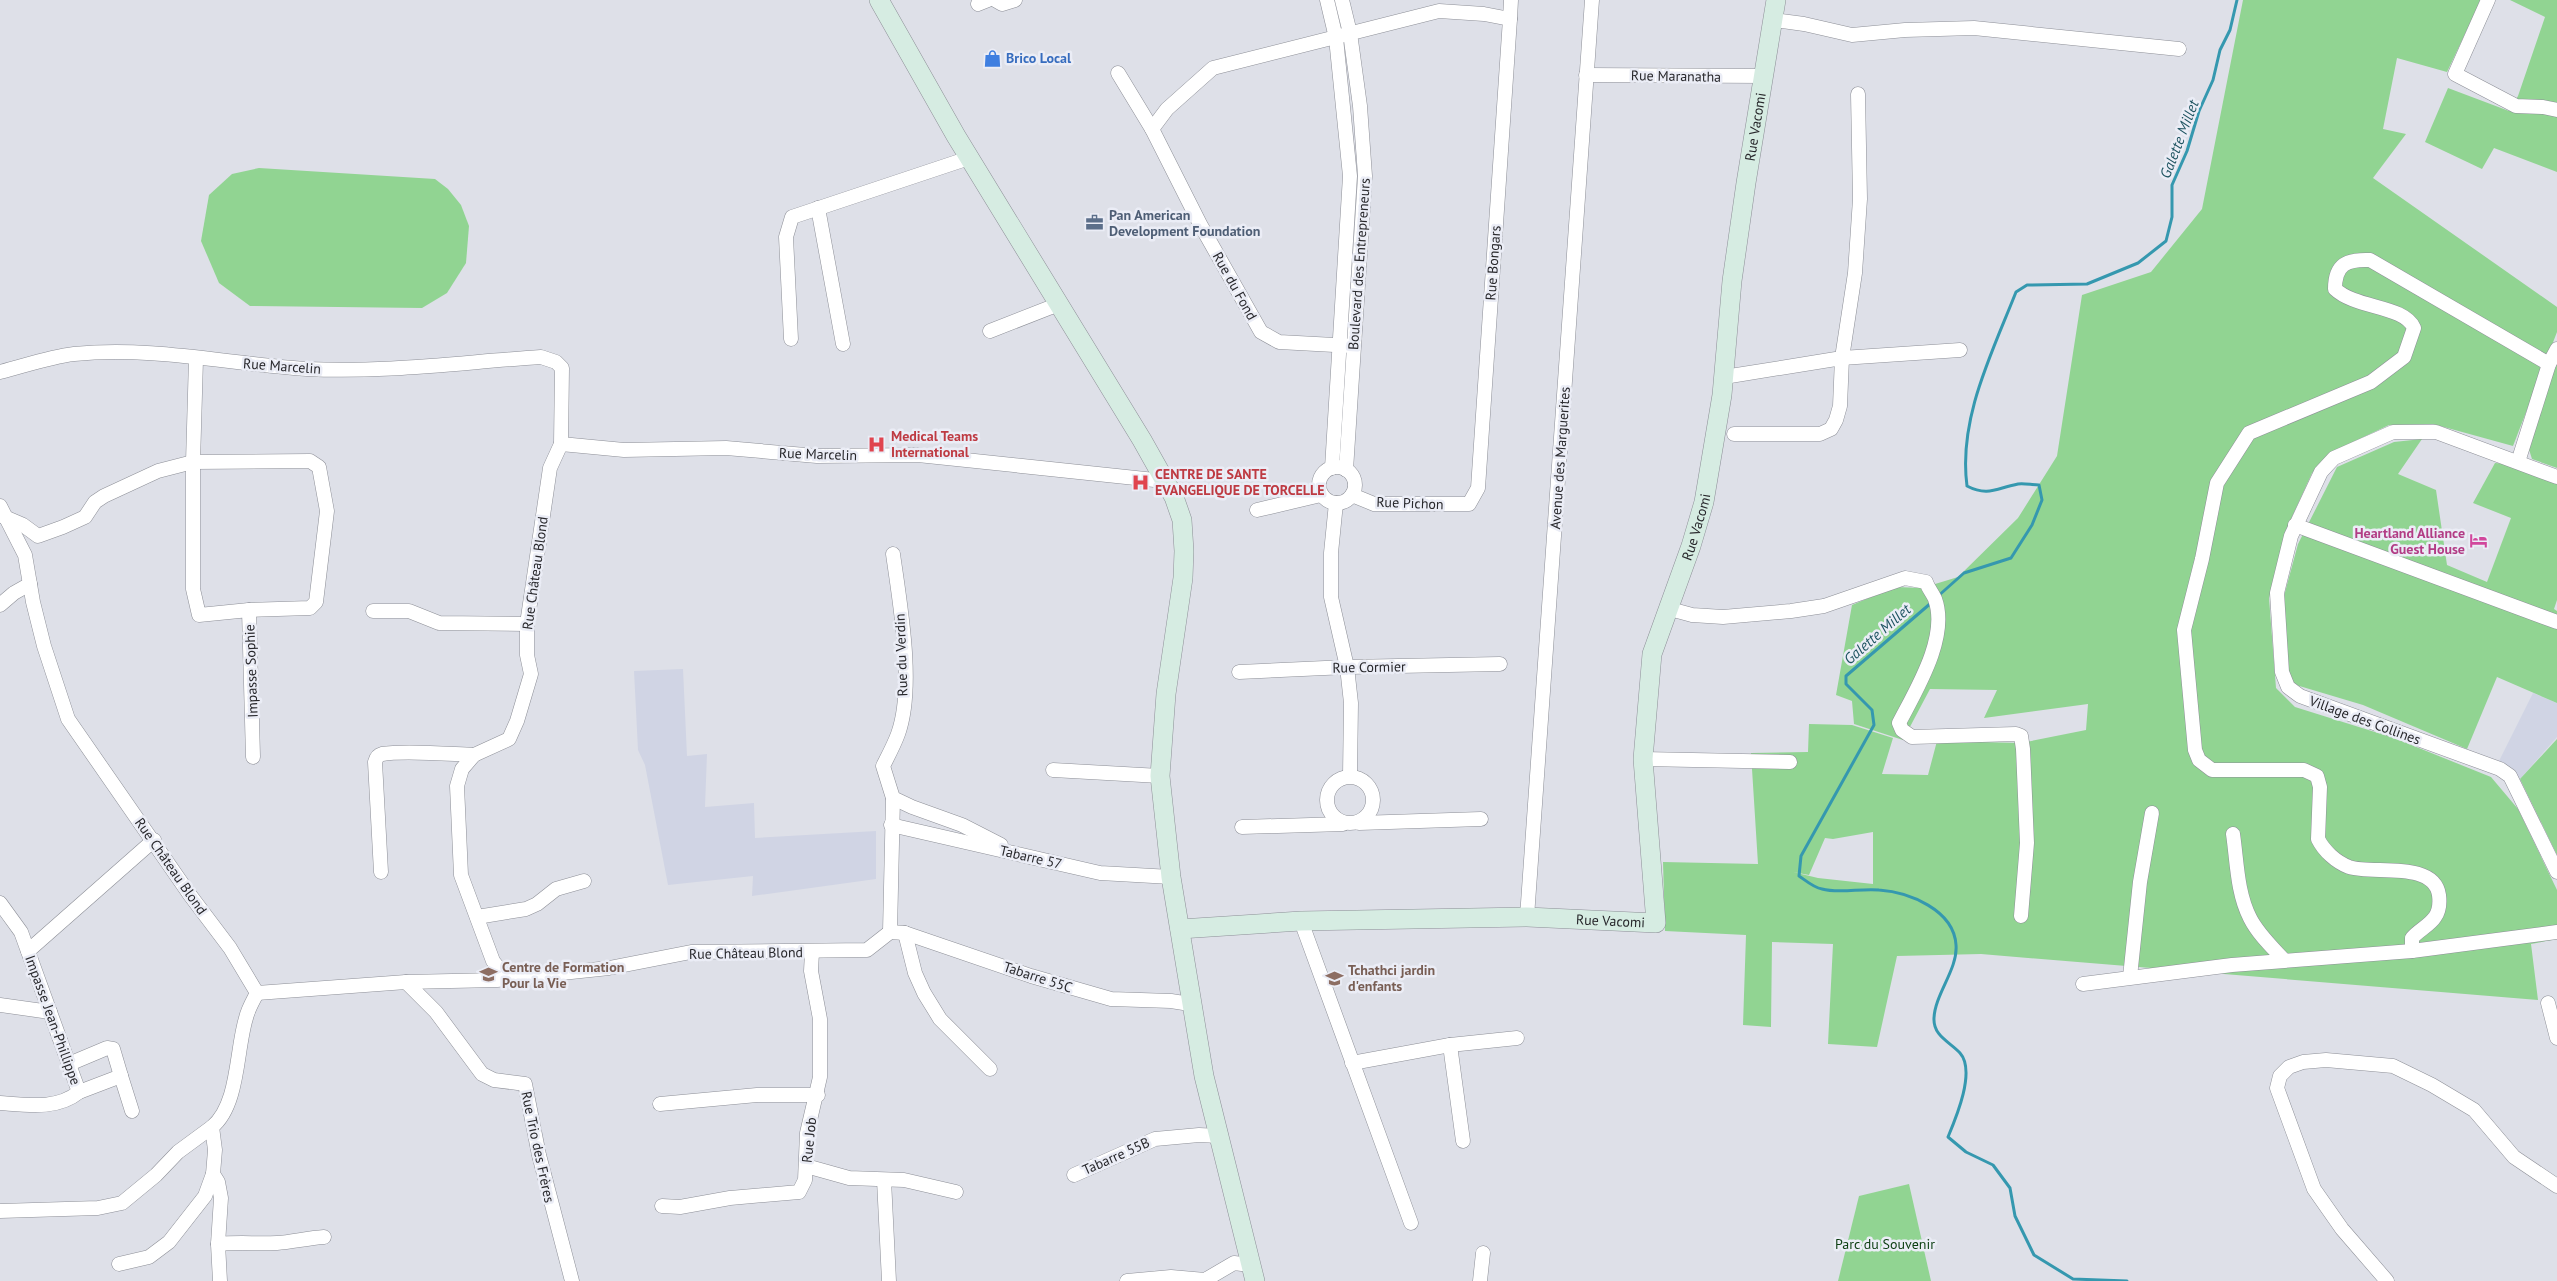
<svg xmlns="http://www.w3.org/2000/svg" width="2557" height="1281" viewBox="0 0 2557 1281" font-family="'PT Sans',sans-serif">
	<rect width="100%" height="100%" fill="#dee0e8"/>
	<g fill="#d0d4e4">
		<polygon points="683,669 687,756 707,754 705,807 754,803 755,838 876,831 876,879 752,896 753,876 668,885 645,765 638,750 634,671"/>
		<polygon points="2533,693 2557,703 2557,737 2520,779 2499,761"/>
	</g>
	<g fill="#91d492" fill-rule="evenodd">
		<path d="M2243 0H2481L2447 72 2397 58 2383 129 2406 134 2373 178 2557 307V332L2513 446 2433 424 2389 425 2338 449 2312 473 2286 530 2269 598 2276 688 2295 707 2394 738 2491 777 2518 809 2557 890V939L2531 944 2538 1000 1981 954 1897 956 1877 1047 1828 1044 1833 944 1772 942 1771 1027 1743 1025 1746 935 1665 931 1663 862 1758 864 1751 753 1808 752 1809 724 1852 725 1893 738 1882 774 1928 775 1937 741 2021 743 2086 730 2088 704 1984 718 1997 690 1930 689 1903 740 1854 724 1852 701 1836 695 1852 605 1895 587 1922 588 1958 577 2018 518 2057 456 2082 295 2151 272 2202 209ZM1873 832V884L1818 878 1793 872 1809 875 1825 838 1833 839Z"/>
		<polygon points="2510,0 2557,0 2557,172 2494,148 2482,169 2425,142 2448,88 2509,111 2518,96 2545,17"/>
		<polygon points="259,168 435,179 448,189 461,205 469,226 466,263 447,293 422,308 250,306 219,283 201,241 209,195 232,174"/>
		<polygon points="2557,359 2557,468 2532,459 2527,443"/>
		<polygon points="2422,439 2398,474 2436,490 2447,565 2487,582 2511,518 2473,503 2495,463 2506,464 2557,484 2557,600 2554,609 2557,611 2557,703 2497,677 2467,749 2363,705 2296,685 2288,675 2284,596 2298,544 2337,467 2394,442"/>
		<polygon points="2557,739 2557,855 2520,779"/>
		<polygon points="1909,1184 1931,1281 1838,1281 1859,1196"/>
	</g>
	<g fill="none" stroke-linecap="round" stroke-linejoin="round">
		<g stroke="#3598af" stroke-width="3">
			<path d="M1937 597 1964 573 2011 558 2032 525 2042 500 2039 485C2032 485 2024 483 2018 484 1997 488 1988 497 1967 486 1958 419 1992 353 2016 292L2027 285 2087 284 2138 263 2166 241 2172 217V185L2187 151 2199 111 2213 80 2220 50 2230 30 2237 0"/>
			<path d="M1931 603 1846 676V684L1872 710 1874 725 1801 856 1799 876C1805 880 1814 888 1822 889 1839 894 1861 888 1879 890 1909 892 1954 910 1956 945 1958 969 1935 994 1934 1018 1933 1036 1950 1042 1960 1053 1976 1071 1956 1118 1948 1137L1966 1152 1993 1165 2010 1188 2015 1216 2034 1255 2073 1279 2127 1281"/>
		</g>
		<defs>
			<g id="street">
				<polyline points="995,0 1002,4 1015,0"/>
				<polyline points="1327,0 1336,38 1350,176 1332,468"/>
				<polyline points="1342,0 1350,33 1360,106 1365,176 1346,470"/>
				<polyline points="2488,0 2455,74 2516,106 2543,107 2557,110"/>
				<polyline points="978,4 988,0"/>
				<polyline points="1510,19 1511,0"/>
				<polyline points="1774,20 1804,24 1852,35 1905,30 1974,28 2179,49"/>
				<polyline points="1118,73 1152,129"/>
				<polyline points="1586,75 1765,76"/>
				<polyline points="818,208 843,344"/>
				<polyline points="990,331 1059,304"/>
				<polyline points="791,339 786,237 792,217 969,158"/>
				<polyline points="196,359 193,462 193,589 199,615 249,610 253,757"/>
				<path d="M0 372C24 366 49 357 74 354 152 346 229 364 307 369 385 373 464 362 541 357L556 362 562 368 561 444 550 468 527 624V655L531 674 517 721 509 739 474 755 462 769 457 786 461 875 493 961 507 979"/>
				<polyline points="1724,377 1842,358 1960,350"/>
				<polyline points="1734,434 1820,434 1831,429 1836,420 1840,406 1842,358 1855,273 1860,199 1858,94"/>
				<polyline points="561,444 624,450 726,448 817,456 918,455 1164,481"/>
				<polyline points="2518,462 2549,364 2557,349"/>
				<circle cx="1337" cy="485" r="18"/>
				<polyline points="2557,477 2436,432 2393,432 2334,458 2321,472 2291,536 2277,593 2282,672 2288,687 2300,696 2500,769 2510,776 2557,872"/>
				<polyline points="1352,495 1374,504 1469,504 1478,488 1510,19 1484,14 1439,11 1213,68 1167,109 1152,129 1200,224 1261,332 1279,342 1353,346"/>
				<polyline points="1336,503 1331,553 1331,597 1347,667 1351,703 1350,776"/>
				<polyline points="0,506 25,555 33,602 44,646 68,719 190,895 230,948 257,993"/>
				<polyline points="1257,510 1321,495"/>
				<polyline points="2,516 23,525 38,536 63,527 85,517 95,502 104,496 158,471 193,462 310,461 319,467 327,511 316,602 310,608 249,610"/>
				<polyline points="2295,525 2557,622"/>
				<polyline points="0,605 14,593 30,584"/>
				<path d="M1670 609 1692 615 1723 617 1791 611 1824 606 1905 578 1926 582C1928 588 1933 594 1935 599 1949 637 1916 690 1899 723L1902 730 1912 737 2016 734 2021 736 2023 749 2027 843 2021 916"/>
				<polyline points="373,611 409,611 439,623 527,624"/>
				<polyline points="1239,672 1347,667 1500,664"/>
				<polyline points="1643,759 1790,762"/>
				<polyline points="1053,770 1160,776"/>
				<circle cx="1350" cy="800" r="23"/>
				<polyline points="893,798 912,807 962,825 1001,845"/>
				<polyline points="1359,823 1481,819"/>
				<polyline points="891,825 1100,873 1171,877"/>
				<polyline points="1242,827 1343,824"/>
				<path d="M2233 834C2237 861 2237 893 2250 918 2258 934 2272 947 2284 960"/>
				<path d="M381 872 375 762C376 758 378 755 382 754 405 750 449 754 474 755"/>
				<polyline points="0,903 21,932 79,1092 121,1076 132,1111"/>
				<polyline points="477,917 526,909 537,904 556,889 584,881"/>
				<polyline points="1527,917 1592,0"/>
				<polyline points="1301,921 1411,1223"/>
				<path d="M890 932 893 798 883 766C888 756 894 745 898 734 915 687 900 604 893 554"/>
				<polyline points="890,932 905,933 1031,976 1111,999 1171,1001 1190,1004"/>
				<polyline points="905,933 915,973 924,993 940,1019 990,1069"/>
				<polyline points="28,951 154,840"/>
				<path d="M2412 951V938C2419 930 2430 925 2435 917 2440 910 2440 903 2439 895 2434 860 2372 875 2349 867 2336 862 2324 851 2318 839L2320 787 2317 776 2304 770H2212L2199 760 2195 750 2184 630 2202 559 2217 483 2249 433 2371 382 2404 357 2414 328C2404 305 2356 309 2335 289 2335 264 2347 259 2370 260L2549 364"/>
				<polyline points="2130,977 2140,882 2152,813"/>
				<polyline points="406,982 436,1012 482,1074 494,1080 525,1084 539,1155 572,1281"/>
				<polyline points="2083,984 2232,965 2412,951 2557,932"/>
				<polyline points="257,993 406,982 497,980 609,968 691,952 867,950 890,932"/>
				<polyline points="2548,1003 2557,1038"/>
				<polyline points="0,1005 50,1012"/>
				<polyline points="1450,1045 1463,1141"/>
				<polyline points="1352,1063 1450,1045 1517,1038"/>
				<polyline points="69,1064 107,1048 113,1049 121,1076"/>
				<path d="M0 1103C27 1105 57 1110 79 1092"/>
				<polyline points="660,1104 757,1095 818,1095"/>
				<polyline points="806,1166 849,1178 904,1180 956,1192"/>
				<polyline points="1074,1175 1155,1139 1199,1135 1219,1136"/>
				<polyline points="884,1180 889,1281"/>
				<polyline points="662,1206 680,1207 730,1198 799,1192 805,1180 807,1133 820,1077 820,1019 811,971 812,952"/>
				<polyline points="0,1211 98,1208 122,1203 156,1175 178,1152 212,1127"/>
				<path d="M218 1244C238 1242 257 1244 277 1243 292 1242 308 1238 324 1237"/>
				<polyline points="119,1264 149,1257 169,1242 205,1196 213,1174"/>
				<path d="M220 1281 218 1244 221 1198 218 1182 213 1174 215 1150 212 1127C239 1105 236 1050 246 1018 248 1009 253 1001 257 993"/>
				<polyline points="1127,1281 1171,1277 1205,1280 1234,1263 1250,1265"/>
				<polyline points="1480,1281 1483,1253"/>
				<polyline points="2387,1281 2342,1229 2314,1189 2277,1088 2280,1076 2289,1067 2303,1062 2326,1060 2393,1066 2432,1085 2474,1110 2514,1157 2557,1186"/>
			</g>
			<g id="secondary">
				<polyline points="879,0 956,136 1142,440 1174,497 1182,520 1184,551 1183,578 1166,694 1160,776 1171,877 1204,1076 1255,1281"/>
				<path id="s1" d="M1180 929 1301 921 1527 917 1656 923 1643 759 1652 654 1691 546 1704 502 1722 395 1732 281 1746 183 1776 0"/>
			</g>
		</defs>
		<use href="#street" stroke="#8d8f97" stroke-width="15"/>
		<use href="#secondary" stroke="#8d8f97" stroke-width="20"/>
		<use href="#street" stroke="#fff" stroke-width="14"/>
		<use href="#secondary" stroke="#d6ece2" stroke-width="19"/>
	</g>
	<defs>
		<symbol id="shop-bare" viewBox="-9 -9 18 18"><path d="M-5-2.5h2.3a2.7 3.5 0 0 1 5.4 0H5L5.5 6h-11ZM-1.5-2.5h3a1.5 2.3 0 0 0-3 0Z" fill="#3f7fe0" stroke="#ebedf6" stroke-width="2.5" paint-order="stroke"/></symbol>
		<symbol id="office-bare" viewBox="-9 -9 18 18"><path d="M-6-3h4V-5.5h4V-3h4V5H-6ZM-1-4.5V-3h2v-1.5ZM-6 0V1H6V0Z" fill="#5c6f8a" stroke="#ebedf6" stroke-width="2.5" paint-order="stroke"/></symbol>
		<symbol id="hospital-bare" viewBox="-9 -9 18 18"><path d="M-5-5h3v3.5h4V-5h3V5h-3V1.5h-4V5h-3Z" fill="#e0444e" stroke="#ebedf6" stroke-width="2.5" paint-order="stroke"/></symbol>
		<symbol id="hotel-bare" viewBox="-9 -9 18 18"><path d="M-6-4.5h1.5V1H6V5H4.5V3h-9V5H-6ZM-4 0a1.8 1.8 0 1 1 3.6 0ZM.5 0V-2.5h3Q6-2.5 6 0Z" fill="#d1479c" stroke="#ebedf6" stroke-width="2.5" paint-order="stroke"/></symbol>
		<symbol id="university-bare" viewBox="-9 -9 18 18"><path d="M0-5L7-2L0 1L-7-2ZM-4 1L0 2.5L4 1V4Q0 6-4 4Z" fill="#8d6e63" stroke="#ebedf6" stroke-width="2.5" paint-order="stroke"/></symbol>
		<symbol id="school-bare" viewBox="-9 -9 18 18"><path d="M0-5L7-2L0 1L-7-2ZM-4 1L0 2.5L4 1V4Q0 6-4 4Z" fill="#8d6e63" stroke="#ebedf6" stroke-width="2.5" paint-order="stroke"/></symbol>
	</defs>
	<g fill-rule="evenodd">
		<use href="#shop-bare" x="980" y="46" width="25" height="25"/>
		<use href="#office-bare" x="1082" y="210" width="25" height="25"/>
		<use href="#hospital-bare" x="864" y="432" width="25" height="25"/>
		<use href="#hospital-bare" x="1128" y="470" width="25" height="25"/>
		<use href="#hotel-bare" x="2466" y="528" width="25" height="25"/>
		<use href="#university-bare" x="476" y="962" width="25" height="25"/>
		<use href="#school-bare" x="1322" y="966" width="25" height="25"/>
	</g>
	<g text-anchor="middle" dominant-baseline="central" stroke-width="5" stroke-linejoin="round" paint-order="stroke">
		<g font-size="14" font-weight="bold" fill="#366cbe" stroke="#ebedf6" text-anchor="start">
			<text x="1006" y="58">Brico Local</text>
		</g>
		<g font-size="14" fill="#28282c" stroke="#ebedf6">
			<text transform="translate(1676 76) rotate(1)">Rue Maranatha</text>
			<text stroke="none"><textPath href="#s1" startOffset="1286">Rue Vacomi</textPath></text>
			<text transform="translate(1493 263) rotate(-86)">Rue Bongars</text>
			<text transform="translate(1359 264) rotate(-86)">Boulevard des Entrepreneurs</text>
			<text transform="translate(1235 286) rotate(61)">Rue du Fond</text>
			<text transform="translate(282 366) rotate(4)">Rue Marcelin</text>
			<text transform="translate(818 454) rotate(2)">Rue Marcelin</text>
			<text transform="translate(1560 458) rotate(-86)">Avenue des Marguerites</text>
			<text transform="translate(1410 503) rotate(2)">Rue Pichon</text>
			<text stroke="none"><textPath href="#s1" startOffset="881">Rue Vacomi</textPath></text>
			<text transform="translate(535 573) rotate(-82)">Rue Château Blond</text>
			<text transform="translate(901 655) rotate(-92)">Rue du Verdin</text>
			<text transform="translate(1369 667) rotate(-1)">Rue Cormier</text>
			<text transform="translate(251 671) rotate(-92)">Impasse Sophie</text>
			<text transform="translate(2365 720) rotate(20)">Village des Collines</text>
			<text transform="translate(1031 857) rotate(13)">Tabarre 57</text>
			<text transform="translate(171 866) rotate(55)">Rue Château Blond</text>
			<text stroke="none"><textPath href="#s1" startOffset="431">Rue Vacomi</textPath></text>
			<text transform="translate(746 953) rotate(-1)">Rue Château Blond</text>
			<text transform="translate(1038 977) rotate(18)">Tabarre 55C</text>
			<text transform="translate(53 1020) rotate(70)">Impasse Jean-Phillippe</text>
			<text transform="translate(809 1140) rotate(-84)">Rue Job</text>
			<text transform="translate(538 1147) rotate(78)">Rue Trio des Frères</text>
			<text transform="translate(1116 1156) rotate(-24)">Tabarre 55B</text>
		</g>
		<g font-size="14" font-weight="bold" fill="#4e5e75" stroke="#ebedf6" text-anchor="start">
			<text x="1109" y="215">Pan American<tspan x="1109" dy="16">Development Foundation</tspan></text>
		</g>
		<g font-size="14" font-weight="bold" fill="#be3a42" stroke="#ebedf6" text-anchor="start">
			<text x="891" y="436">Medical Teams<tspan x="891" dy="16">International</tspan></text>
			<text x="1155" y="474">CENTRE DE SANTE<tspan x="1155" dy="16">EVANGELIQUE DE TORCELLE</tspan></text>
		</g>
		<g font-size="14" font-weight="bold" fill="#b23c85" stroke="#ebedf6" text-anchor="end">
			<text x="2465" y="533">Heartland Alliance<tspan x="2465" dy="16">Guest House</tspan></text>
		</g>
		<g font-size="14" font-weight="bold" fill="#785e54" stroke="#ebedf6" text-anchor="start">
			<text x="502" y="967">Centre de Formation<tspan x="502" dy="16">Pour la Vie</tspan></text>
			<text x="1348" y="970">Tchathci jardin<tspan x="1348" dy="16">d'enfants</tspan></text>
		</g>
		<g font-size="14" fill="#0d3f12" stroke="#ebedf6">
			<text x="1885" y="1244">Parc du Souvenir</text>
		</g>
		<g font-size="15" font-style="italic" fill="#1f5461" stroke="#ebedf6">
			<text transform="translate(2179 139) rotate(-69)">Galette Millet</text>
			<text transform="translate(1877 634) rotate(-41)">Galette Millet</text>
		</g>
	</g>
</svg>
